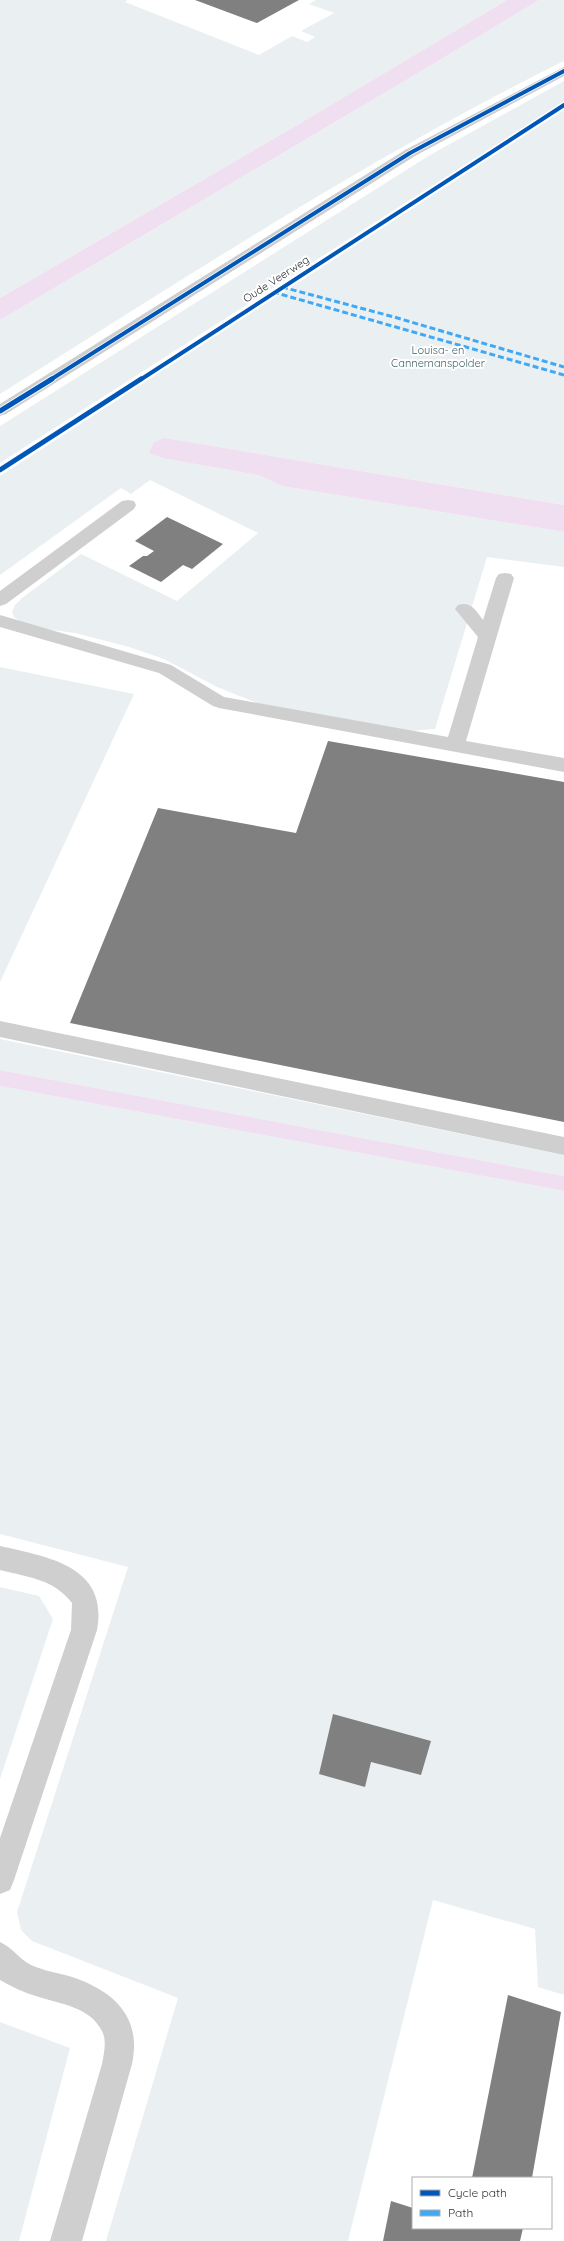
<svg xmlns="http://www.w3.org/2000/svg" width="564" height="2241" viewBox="0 0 564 2241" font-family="Quicksand,sans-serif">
	<rect width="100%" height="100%" fill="#fff"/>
	<g fill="#eaf0f1">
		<polygon points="0,0 127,0 125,2 259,55 292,36 307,42 315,37 301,31 334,13 309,4 316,0 507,0 292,128 0,298"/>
		<path d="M539 0H564V61C368 158 185 278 0 394V320L435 63Z"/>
		<polygon points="564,81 564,101 0,463 0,426 430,155"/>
		<polygon points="564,110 564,505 165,438 167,459 258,475 282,486 564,532 564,567 487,557 435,729 411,731 260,704 217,687 164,659 129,647 75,633 30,627 23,624 14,617 12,612 15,605 22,598 81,554 177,601 258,533 150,480 131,494 121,488 0,575 0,476"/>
		<polygon points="0,667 134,694 0,982"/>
		<polygon points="0,1039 564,1155 564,1176 0,1070"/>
		<polygon points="0,1086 564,1191 564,1995 538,1987 535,1929 433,1900 348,2241 106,2241 178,1998 32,1941 21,1930 17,1912 128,1567 0,1534"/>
		<polygon points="0,1587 39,1596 53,1619 0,1779"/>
		<polygon points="0,2022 70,2048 19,2241 0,2241"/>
	</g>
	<g fill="#f0dff0">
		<polygon points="507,0 539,0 435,63 0,320 0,298 292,128"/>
		<polygon points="165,438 564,505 564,532 282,486 258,475 167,459 149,453 154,442"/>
		<polygon points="0,1070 564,1176 564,1191 0,1086"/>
	</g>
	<g fill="#808080">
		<polygon points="195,0 299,0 257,23"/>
		<polygon points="167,517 223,544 192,569 183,565 161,582 129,566 143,556 147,556 154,551 135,541"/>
		<polygon points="328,741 564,782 564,1122 70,1023 158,808 296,833"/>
		<polygon points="333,1714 431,1741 421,1775 371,1762 365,1787 319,1774"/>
		<polygon points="508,1995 561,2012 532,2178 472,2178"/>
		<polygon points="391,2201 413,2208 413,2228 523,2228 520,2241 383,2241"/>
	</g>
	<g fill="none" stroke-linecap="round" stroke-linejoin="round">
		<g fill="#cfcfcf" fill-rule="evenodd">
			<polygon points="564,67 564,76 415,156 6,414 0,416 0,404 405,150"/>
			<polygon points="128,500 134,501 136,505 134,509 6,604 0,606 0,591 122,501"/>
			<path d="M505 573 511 574 514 578 466 741 564 758V772L219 708 213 706 159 673 0 627V615L171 665 224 697 448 737 478 637 455 609 458 605C471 601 476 611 483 620L496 578 499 574Z"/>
			<polygon points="0,1021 564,1137 564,1155 0,1037"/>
			<path d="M0 1546C48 1557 109 1566 97 1630L14 1880 10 1890 0 1894V1838L71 1630 72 1603C54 1579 27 1577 0 1570Z"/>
			<path d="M0 1942C13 1948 19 1959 31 1965 44 1971 59 1973 72 1977 114 1991 142 2017 132 2064L82 2241H50L102 2064C104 2054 107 2040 102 2031 90 2007 61 2004 39 1997 25 1993 12 1987 0 1980Z"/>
		</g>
		<g stroke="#3fa9f5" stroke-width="3" stroke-dasharray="6 3" stroke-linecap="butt">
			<polyline points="282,287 394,317 564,367"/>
			<polyline points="273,292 564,375"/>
		</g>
		<defs>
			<g id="cycleway-far1">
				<polyline points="50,380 410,153 564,71"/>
				<polyline points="140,380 564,105"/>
			</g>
			<g id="cycleway">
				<polyline points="0,411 52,379"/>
				<polyline points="0,470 141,379"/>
			</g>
		</defs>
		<use href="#cycleway-far1" stroke="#fff" stroke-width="5.5"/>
		<use href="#cycleway" stroke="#fff" stroke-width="7"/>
		<use href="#cycleway-far1" stroke="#0057b8" stroke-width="4"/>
		<use href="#cycleway" stroke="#0057b8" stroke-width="5"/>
	</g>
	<g text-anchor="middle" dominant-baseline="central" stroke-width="4" stroke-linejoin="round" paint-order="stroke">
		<g font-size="11" fill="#323232" stroke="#fff">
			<text transform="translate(276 279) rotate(-33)">Oude Veerweg</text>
		</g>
		<g font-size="11" fill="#446369" stroke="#fff">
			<text x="438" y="350">Louisa- en<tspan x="438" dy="13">Cannemanspolder</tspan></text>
		</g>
	</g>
	<rect x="412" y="2177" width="140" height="52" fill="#ffffff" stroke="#adadad"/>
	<rect x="420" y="2190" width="20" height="6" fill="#0057b8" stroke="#adadad"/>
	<text x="448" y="2197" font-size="12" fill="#323232">Cycle path</text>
	<rect x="420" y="2210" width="20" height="6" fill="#3fa9f5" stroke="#adadad"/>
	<text x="448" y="2217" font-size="12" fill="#323232">Path</text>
</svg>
